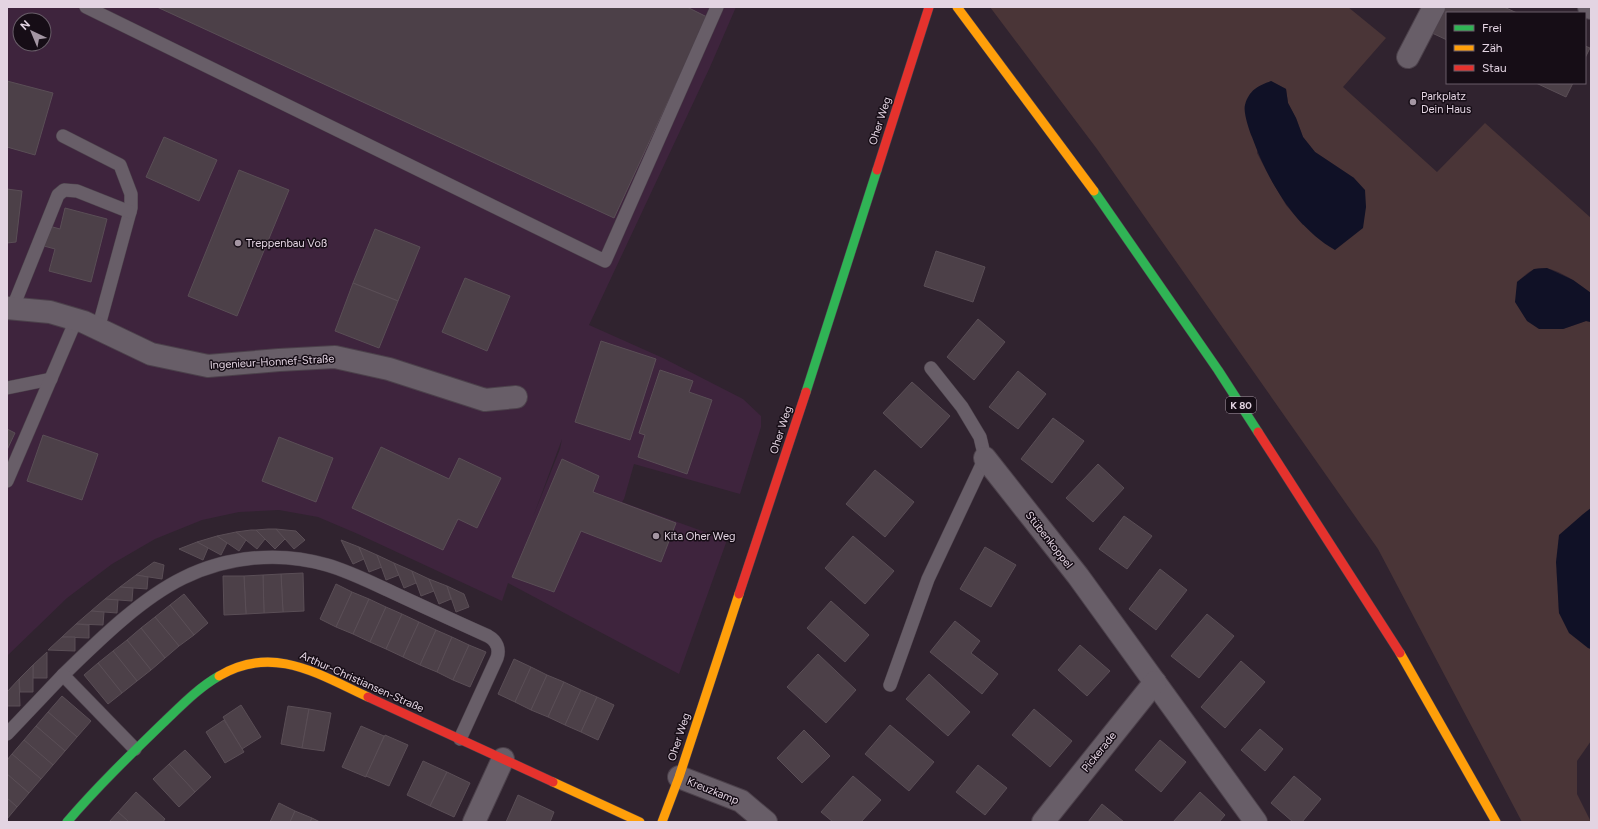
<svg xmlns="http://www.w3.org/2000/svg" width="1598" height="829" viewBox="0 0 1598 829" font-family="Figtree,sans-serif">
	<rect width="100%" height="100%" fill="#30232f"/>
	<path fill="#3e243d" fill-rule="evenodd" d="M7 7H736L710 67 589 325 663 358 743 399 761 416V427L740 494 634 464 624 499 622 502 727 540 679 674 508 583 502 601 358 534 318 517 279 510 239 512 202 520 155 539 112 564 67 598 7 656ZM20 20H44V44H20ZM562 439 560 449 533 517Z"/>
	<path fill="#4a3537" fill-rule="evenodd" d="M990 7H1348L1386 38 1343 87 1437 172 1485 123 1591 218V293C1578 283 1552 263 1535 269 1529 271 1522 278 1517 282L1563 329 1586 321 1591 322V508L1582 515 1558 590 1559 613 1588 648 1591 649V741L1577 761V794L1591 822H1522L1378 549 1097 149ZM1271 81 1286 89 1288 103 1296 118 1303 137 1315 152 1354 178 1303 225 1286 205 1269 176 1257 153Z"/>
	<g fill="#101126">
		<path d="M1271 81 1286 89 1288 103 1296 118 1303 137 1315 152 1354 178 1365 190 1366 207 1363 228 1335 250C1294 226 1268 181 1252 137 1249 130 1243 112 1245 105 1249 90 1258 86 1271 81Z"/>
		<polygon points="1547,268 1573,280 1591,293 1591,322 1586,321 1563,329 1539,329 1527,321 1515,302 1517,282 1534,269"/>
		<polygon points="1591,508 1591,649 1588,648 1569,633 1559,613 1556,562 1559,535 1582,515"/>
	</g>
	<g fill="#4c4048" stroke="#5a4e56">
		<polygon points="157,7 687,7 707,17 614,218"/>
		<polygon points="1444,7 1504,7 1517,13 1447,13 1447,40 1432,33"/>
		<polygon points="1585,46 1590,48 1585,58"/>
		<polygon points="7,81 53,93 35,155 7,147"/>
		<polygon points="1536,83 1573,83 1566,97"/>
		<polygon points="164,137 217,160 199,201 146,177"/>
		<polygon points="239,170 289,190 237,316 188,296"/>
		<polygon points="7,189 22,191 16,242 7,243"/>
		<polygon points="65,208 107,219 91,282 49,271 55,249 44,246 49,226 60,229"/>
		<polygon points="375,229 420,247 398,301 353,283"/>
		<polygon points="936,251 985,267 973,302 924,286"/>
		<polygon points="465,278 510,296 487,351 442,332"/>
		<polygon points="353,283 398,301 379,348 335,331"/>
		<polygon points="978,319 1005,342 974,380 947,357"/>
		<polygon points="601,341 656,359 630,440 575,422"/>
		<polygon points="660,370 693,381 689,392 712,400 687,474 638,457 645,435 639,433"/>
		<polygon points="1018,371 1046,394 1018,429 989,407"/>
		<polygon points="912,382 950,416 921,448 883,413"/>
		<polygon points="1053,418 1084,441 1052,483 1021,459"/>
		<polygon points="7,429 15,433 7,450"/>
		<polygon points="43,435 98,454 82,500 27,481"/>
		<polygon points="279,437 333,458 316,502 262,481"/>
		<polygon points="381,447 449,479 459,458 501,478 477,528 458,519 443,550 352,508"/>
		<polygon points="562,459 599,476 593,492 676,523 661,562 581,531 554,592 512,577"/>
		<polygon points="1098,464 1124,488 1093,522 1066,498"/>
		<polygon points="875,470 914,502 885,537 846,504"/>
		<polygon points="1124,516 1152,536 1127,569 1099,549"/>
		<polygon points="268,529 276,529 285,539 275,549 256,530"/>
		<polygon points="276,529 296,531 305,540 294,549"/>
		<polygon points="251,530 256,530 265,539 257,549 236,532"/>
		<polygon points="236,532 246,540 239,551 217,536"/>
		<polygon points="217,536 227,543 221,555 197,542"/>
		<polygon points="853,536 894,571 865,604 825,568"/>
		<polygon points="341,540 359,547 364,559 353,564"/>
		<polygon points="197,542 208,548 203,560 179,549"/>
		<polygon points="359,547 377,555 382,567 369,572"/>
		<polygon points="985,547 1016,565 991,607 960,589"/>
		<polygon points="377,555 394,563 399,575 386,580"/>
		<polygon points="154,562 164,565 162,579 136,575"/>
		<polygon points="394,563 412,571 416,583 404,588"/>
		<polygon points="1160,569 1187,590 1156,630 1129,609"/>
		<polygon points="412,571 429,579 434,591 421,596"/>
		<polygon points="303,573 304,611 283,612 281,574"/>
		<polygon points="281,574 283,612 264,613 263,575"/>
		<polygon points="136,575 148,577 147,589 120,587"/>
		<polygon points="263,575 264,613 246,614 244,576"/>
		<polygon points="223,576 244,576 246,614 224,615"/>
		<polygon points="429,579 447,586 451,599 439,604"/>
		<polygon points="336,584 352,592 336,627 320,619"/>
		<polygon points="447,586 464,594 469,607 456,612"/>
		<polygon points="120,587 133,588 132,601 105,599"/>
		<polygon points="352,592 369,599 353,634 336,627"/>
		<polygon points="184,594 208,623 194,635 170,605"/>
		<polygon points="105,599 118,600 117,613 91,611"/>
		<polygon points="369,599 386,607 370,642 353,634"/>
		<polygon points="831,601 869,635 845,662 807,628"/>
		<polygon points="170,605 194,635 179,646 155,617"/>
		<polygon points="386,607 402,614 386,649 370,642"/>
		<polygon points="91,611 104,612 103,625 76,624"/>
		<polygon points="402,614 419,622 403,657 386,649"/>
		<polygon points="1207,614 1234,636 1199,678 1171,656"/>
		<polygon points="155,617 179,646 165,658 141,628"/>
		<polygon points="955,621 980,641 971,653 998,674 982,694 930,652"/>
		<polygon points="419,622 436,630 420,665 403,657"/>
		<polygon points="76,624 89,625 89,638 62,637"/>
		<polygon points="141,628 165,658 151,670 127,640"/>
		<polygon points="436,630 452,637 437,672 420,665"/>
		<polygon points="62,637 75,637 75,651 48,650"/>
		<polygon points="452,637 469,645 453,680 437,672"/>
		<polygon points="127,640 151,670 137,681 113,651"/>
		<polygon points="469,645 486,652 470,687 453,680"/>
		<polygon points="1080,645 1110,671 1087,696 1058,670"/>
		<polygon points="113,651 137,681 122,693 98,663"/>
		<polygon points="47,652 47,678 33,678 33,665"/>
		<polygon points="818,654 856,690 826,723 787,687"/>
		<polygon points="514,659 531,667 515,702 498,694"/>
		<polygon points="1241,661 1265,682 1225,728 1201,707"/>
		<polygon points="98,663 122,693 108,704 84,675"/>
		<polygon points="33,665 33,692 20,692 19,679"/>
		<polygon points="531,667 547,675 531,710 515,702"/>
		<polygon points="929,674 970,712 948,736 906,699"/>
		<polygon points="547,675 564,682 548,717 531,710"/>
		<polygon points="19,679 20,706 7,706 7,692"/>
		<polygon points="564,682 581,690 565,725 548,717"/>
		<polygon points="581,690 597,697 581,732 565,725"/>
		<polygon points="62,696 91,721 77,737 48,712"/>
		<polygon points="597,697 614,705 598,740 581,732"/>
		<polygon points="241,705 261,737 242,749 223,717"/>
		<polygon points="288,706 309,709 302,748 281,744"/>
		<polygon points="309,709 331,713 324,751 302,748"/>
		<polygon points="1034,709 1072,741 1050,767 1012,735"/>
		<polygon points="48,712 77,737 65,751 36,726"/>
		<polygon points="224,720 244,752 225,763 206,732"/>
		<polygon points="890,725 934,762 909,791 865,754"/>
		<polygon points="36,726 65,751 53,765 24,740"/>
		<polygon points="361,726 384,736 366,777 342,767"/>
		<polygon points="1260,729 1283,749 1265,771 1241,750"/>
		<polygon points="804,730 830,756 802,783 777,758"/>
		<polygon points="385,735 408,745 389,786 366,776"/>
		<polygon points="24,740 53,765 41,779 12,754"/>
		<polygon points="1160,740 1186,762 1161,792 1135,770"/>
		<polygon points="185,750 211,777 195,792 169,764"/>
		<polygon points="12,754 41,779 29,793 7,774 7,760"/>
		<polygon points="423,761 447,772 430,806 407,795"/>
		<polygon points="169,764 195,792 179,807 153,779"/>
		<polygon points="978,765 1007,788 985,815 956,792"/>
		<polygon points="447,772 470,783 454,817 430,806"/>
		<polygon points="7,774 29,793 17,807 7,798"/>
		<polygon points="853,776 881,800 861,822 833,822 821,812"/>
		<polygon points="1294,776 1321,799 1302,822 1293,822 1271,803"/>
		<polygon points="136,792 165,819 163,822 129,822 118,812"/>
		<polygon points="1200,792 1225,815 1219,822 1173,822"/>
		<polygon points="518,795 554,812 550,822 506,822"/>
		<polygon points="7,798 17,807 7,819"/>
		<polygon points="279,803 295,811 290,822 270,822"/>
		<polygon points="1102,804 1124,822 1088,822"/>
		<polygon points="295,811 312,818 310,822 290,822"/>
		<polygon points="118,812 129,822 109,822"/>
		<polygon points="312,818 320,822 310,822"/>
	</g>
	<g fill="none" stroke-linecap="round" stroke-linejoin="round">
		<defs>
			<g id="lane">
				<polyline points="86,7 605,261 717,7"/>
				<polyline points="63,136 120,165 131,194 131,208 98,329"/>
				<polyline points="13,307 58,195 64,190 77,191 130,212"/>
				<polyline points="7,388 51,379"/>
				<polyline points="7,481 76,320"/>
				<path d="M63 675C97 642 140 599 183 578 227 556 280 551 327 565 351 572 372 583 394 593 426 608 457 622 488 636 497 641 500 649 497 658L460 739"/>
				<polyline points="890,685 928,579 985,458 980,437 962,407 931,368"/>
				<polyline points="7,734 63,675 135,749"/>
			</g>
			<g id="street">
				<polyline points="1589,7 1591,8"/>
				<polyline points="1408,57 1434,7"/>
				<polyline points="7,308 50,312 84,322 151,354 208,366 279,360 335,357 389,369 485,400 516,397"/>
				<polyline points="985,458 1078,576 1256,822"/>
				<polyline points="679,777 741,801 766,822"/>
				<polyline points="474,822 503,759"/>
				<polyline points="1043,822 1155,682"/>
			</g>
			<g id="fast">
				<polyline points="1094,191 1218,370 1258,432"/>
				<polyline points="806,392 877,170"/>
				<path d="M67 822C97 787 130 755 163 723 181 706 198 688 219 676"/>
			</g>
			<g id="slow">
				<polyline points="957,7 1094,191"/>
				<polyline points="1400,653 1496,822"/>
				<path d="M219 676C273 644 318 674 368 697"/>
				<polyline points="553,782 640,822"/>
				<polyline points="662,822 679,777 739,594"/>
			</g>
			<g id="jam">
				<polyline points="877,170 929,7"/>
				<polyline points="1258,432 1400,653"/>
				<polyline points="739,594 806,392"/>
				<polyline points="368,697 553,782"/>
			</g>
		</defs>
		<use href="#lane" stroke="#4c414b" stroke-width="14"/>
		<use href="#street" stroke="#4c414b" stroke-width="24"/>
		<use href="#fast" stroke="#4c414b" stroke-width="10"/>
		<use href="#slow" stroke="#4c414b" stroke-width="10"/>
		<use href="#jam" stroke="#4c414b" stroke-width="10"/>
		<use href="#lane" stroke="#685e68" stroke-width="13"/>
		<use href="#street" stroke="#685e68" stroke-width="22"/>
		<use href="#fast" stroke="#30b455" stroke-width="9"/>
		<use href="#slow" stroke="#ff9f0a" stroke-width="9"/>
		<use href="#jam" stroke="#e5322d" stroke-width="9"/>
	</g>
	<g fill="#a496a3" stroke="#160d16" stroke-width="1.5">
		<circle cx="1413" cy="102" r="4"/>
		<circle cx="238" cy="243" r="4"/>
		<circle cx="656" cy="536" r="4"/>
	</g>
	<g text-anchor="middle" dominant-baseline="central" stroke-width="3" stroke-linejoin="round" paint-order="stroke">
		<rect fill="#160d16" stroke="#a698a5" stroke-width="1" x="1226" y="397" width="30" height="16" rx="3"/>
		<g font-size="10" font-weight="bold" fill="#e3d4e2">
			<text x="1241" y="405">K 80</text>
		</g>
		<g font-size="11" fill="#e3d4e2" stroke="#160d16" text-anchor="start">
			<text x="1421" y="96">Parkplatz<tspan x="1421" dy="13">Dein Haus</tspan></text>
			<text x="246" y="243">Treppenbau Voß</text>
			<text x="664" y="536">Kita Oher Weg</text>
		</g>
		<g font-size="11" fill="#e3d4e2" stroke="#160d16">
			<text transform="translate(880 121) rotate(-72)">Oher Weg</text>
			<text transform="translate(272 362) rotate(-3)">Ingenieur-Honnef-Straße</text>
			<text transform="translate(781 430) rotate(-72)">Oher Weg</text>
			<text transform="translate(1049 540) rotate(52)">Stübenkoppel</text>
			<text transform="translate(362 682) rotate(24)">Arthur-Christiansen-Straße</text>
			<text transform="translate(679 737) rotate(-72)">Oher Weg</text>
			<text transform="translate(1099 752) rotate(-51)">Pickerade</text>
			<text transform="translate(713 791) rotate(22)">Kreuzkamp</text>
		</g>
	</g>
	<rect width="1598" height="829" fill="none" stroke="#e3d4e2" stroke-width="16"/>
	<rect x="1446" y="12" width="140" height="72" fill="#160d16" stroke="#685d68"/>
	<rect x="1454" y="25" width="20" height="6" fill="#30b455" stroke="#685d68"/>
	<text x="1482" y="32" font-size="12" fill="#e3d4e2">Frei</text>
	<rect x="1454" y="45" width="20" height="6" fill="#ff9f0a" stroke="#685d68"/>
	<text x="1482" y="52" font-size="12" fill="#e3d4e2">Zäh</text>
	<rect x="1454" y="65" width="20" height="6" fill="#e5322d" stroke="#685d68"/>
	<text x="1482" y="72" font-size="12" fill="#e3d4e2">Stau</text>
	<g transform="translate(32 32) rotate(316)"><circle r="19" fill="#160d16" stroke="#685d68"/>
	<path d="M0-3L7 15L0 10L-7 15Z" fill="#a496a3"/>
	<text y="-6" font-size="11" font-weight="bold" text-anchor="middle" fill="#e3d4e2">N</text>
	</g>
</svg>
